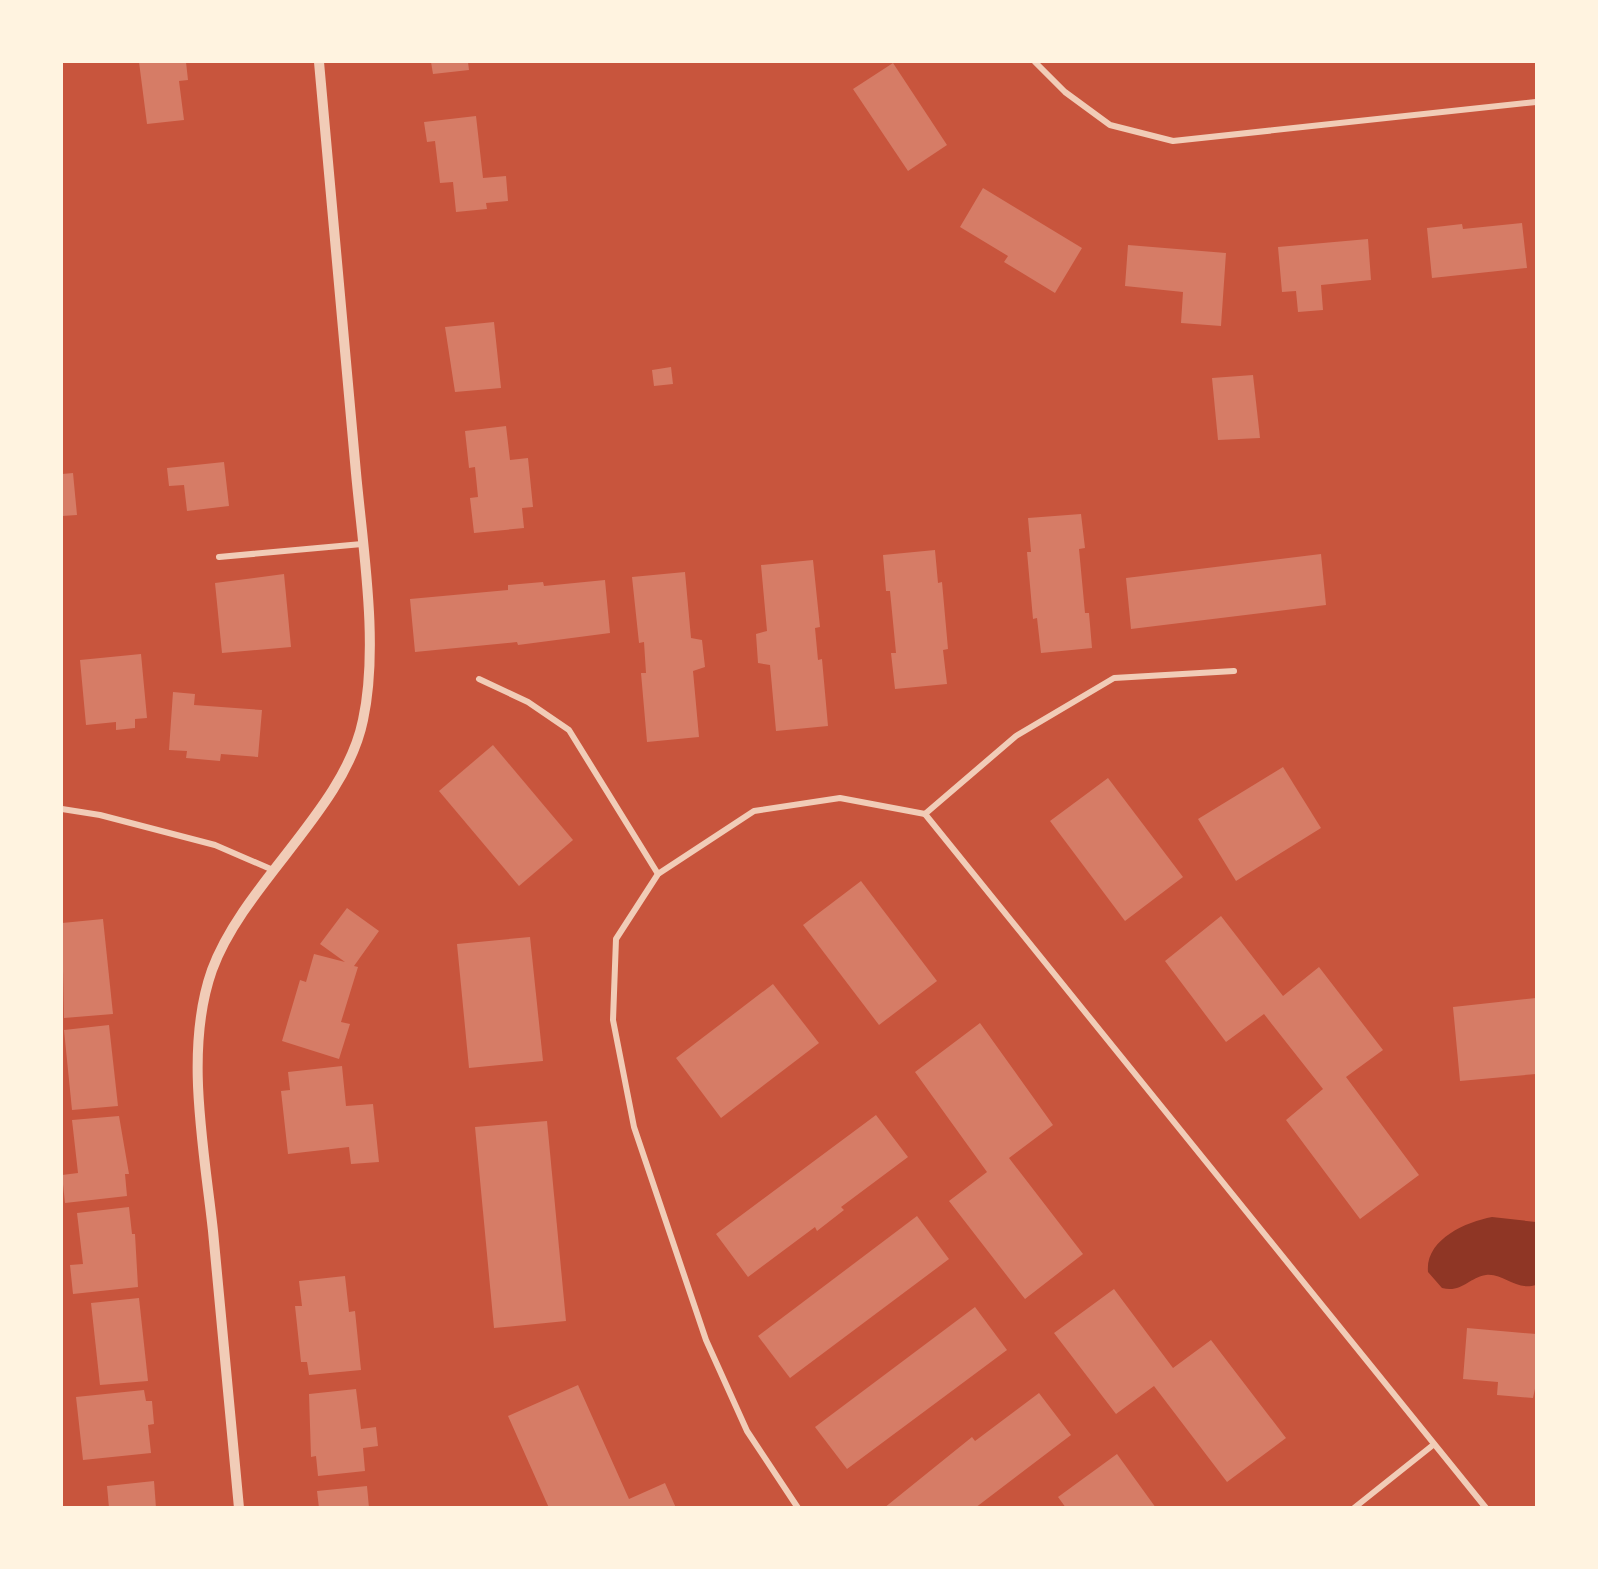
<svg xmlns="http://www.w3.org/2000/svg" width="1598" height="1569" viewBox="0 0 1598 1569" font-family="'Source Serif 4',serif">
	<rect width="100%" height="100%" fill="#c8553d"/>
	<path fill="#8f3625" d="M1492 1217 1536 1222V1285C1515 1291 1504 1273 1486 1275 1468 1278 1462 1293 1442 1288L1428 1272C1425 1240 1465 1222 1492 1217Z"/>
	<g fill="#d67c66">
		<polygon points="139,62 186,62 188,80 179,81 184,120 147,124"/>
		<polygon points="431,62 468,62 469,70 433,74"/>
		<polygon points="893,63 947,145 908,171 853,89"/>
		<polygon points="476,116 483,178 506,176 508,201 486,203 487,209 456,212 453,182 440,183 435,141 427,142 424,122"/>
		<polygon points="983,188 1082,248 1055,293 1004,262 1008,256 960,227"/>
		<polygon points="1522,223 1527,268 1432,278 1427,228 1462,224 1463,229"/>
		<polygon points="1368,239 1371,280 1321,285 1323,310 1298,312 1296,291 1282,292 1278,247"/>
		<polygon points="1128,245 1226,253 1221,326 1181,323 1183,292 1125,286"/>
		<polygon points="494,322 501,388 455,392 445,327"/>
		<polygon points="671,367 673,384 654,386 652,370"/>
		<polygon points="1253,375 1260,438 1218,440 1212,378"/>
		<polygon points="506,426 510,460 528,458 533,507 522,508 524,528 474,533 470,498 478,497 475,467 469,468 465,431"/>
		<polygon points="224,462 229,506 187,511 184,485 169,486 167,468"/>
		<polygon points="73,473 77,515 62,516 62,474"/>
		<polygon points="1081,514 1085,548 1079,549 1085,613 1089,613 1092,648 1041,653 1037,618 1033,619 1027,552 1031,552 1028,518"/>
		<polygon points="935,550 938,583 942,582 948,649 943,650 947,684 895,689 891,653 896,653 890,591 886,591 883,555"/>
		<polygon points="1321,554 1326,605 1131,629 1126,578"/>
		<polygon points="813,560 820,627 815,628 818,660 822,659 828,726 776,731 770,665 758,663 756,634 767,631 761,565"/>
		<polygon points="685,572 691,638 702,640 705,667 693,671 699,737 647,742 641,673 646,673 644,642 639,643 632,577"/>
		<polygon points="284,574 291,647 222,653 215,583"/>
		<polygon points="605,580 610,633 518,645 517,642 415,652 410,599 508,590 508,585 543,582 544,586"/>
		<polygon points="141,654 147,718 135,719 135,728 116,730 116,722 86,725 80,660"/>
		<polygon points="173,692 195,694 194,705 262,710 258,757 221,754 220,761 186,758 187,751 169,750"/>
		<polygon points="493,745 573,840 519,886 439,791"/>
		<polygon points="1283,767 1321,828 1236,881 1198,819"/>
		<polygon points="1108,778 1183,877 1125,921 1050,821"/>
		<polygon points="861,881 937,981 879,1025 803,925"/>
		<polygon points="347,908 379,931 354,966 358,967 341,1022 350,1024 339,1059 282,1041 300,980 306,982 314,954 345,962 320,944"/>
		<polygon points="1221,916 1283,996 1319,967 1383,1050 1346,1077 1419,1175 1360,1219 1286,1120 1323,1089 1264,1014 1226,1042 1165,961"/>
		<polygon points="103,919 113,1014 64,1018 62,923"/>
		<polygon points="530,937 543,1061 469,1068 457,944"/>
		<polygon points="773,984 819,1043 721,1118 676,1058"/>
		<polygon points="1536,998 1536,1074 1460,1081 1453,1007"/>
		<polygon points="980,1023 1053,1125 1009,1158 1083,1254 1025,1299 949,1201 987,1172 915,1072"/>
		<polygon points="109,1025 118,1106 72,1110 64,1030"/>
		<polygon points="342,1066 346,1106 373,1104 379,1162 351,1164 349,1147 288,1154 281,1091 290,1090 288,1072"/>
		<polygon points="876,1115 908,1157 841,1207 844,1210 817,1231 815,1227 748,1277 716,1234"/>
		<polygon points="119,1116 129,1174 125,1174 127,1196 65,1203 62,1175 78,1173 72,1120"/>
		<polygon points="547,1121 566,1321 494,1328 475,1127"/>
		<polygon points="129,1207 132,1234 135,1234 138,1287 73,1294 70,1265 83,1264 77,1213"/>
		<polygon points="917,1216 949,1259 790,1378 758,1336"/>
		<polygon points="345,1276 349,1312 355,1311 361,1370 309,1375 307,1362 301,1362 295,1306 302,1306 299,1281"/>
		<polygon points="1114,1289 1173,1368 1211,1340 1286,1438 1227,1482 1154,1386 1116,1414 1054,1333"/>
		<polygon points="139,1298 148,1381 100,1385 91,1303"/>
		<polygon points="975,1307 1007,1350 847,1469 815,1427"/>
		<polygon points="1467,1328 1536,1334 1536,1384 1533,1398 1497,1395 1498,1382 1463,1379"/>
		<polygon points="578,1385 629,1499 665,1483 676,1508 549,1508 508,1416"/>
		<polygon points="356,1389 361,1429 376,1427 378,1446 363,1448 365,1471 318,1476 316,1456 311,1457 309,1394"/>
		<polygon points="144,1390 146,1401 152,1401 154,1424 148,1425 151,1453 83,1460 76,1397"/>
		<polygon points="1039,1393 1071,1435 975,1508 884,1508 972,1437 975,1441"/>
		<polygon points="1117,1454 1156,1508 1066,1508 1058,1497"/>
		<polygon points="154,1481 156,1508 109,1508 107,1486"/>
		<polygon points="367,1486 369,1508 319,1508 317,1491"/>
	</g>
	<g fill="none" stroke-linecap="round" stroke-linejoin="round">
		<g stroke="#f1ccb7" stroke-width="6">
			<polyline points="1035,62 1065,92 1110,125 1173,141 1536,102"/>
			<polyline points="219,557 362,544"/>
			<polyline points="479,679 528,702 569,730 658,874"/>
			<polyline points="62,809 100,815 215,845 273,870"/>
			<polyline points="925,814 1486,1508"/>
			<polyline points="925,814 1016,736 1114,678 1234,671"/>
			<polyline points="798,1508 747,1431 706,1340 634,1127 613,1020 616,939 658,874 754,811 840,798 925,814"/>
			<polyline points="1354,1508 1433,1445"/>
		</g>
		<path stroke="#f1ccb7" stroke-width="10" d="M239 1508C231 1415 222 1323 213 1231 204 1148 184 1049 212 970 244 883 345 809 363 720 379 646 363 549 356 473 343 336 331 199 319 62"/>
	</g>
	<rect width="1598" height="1569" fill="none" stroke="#fff3e0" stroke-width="126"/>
</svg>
